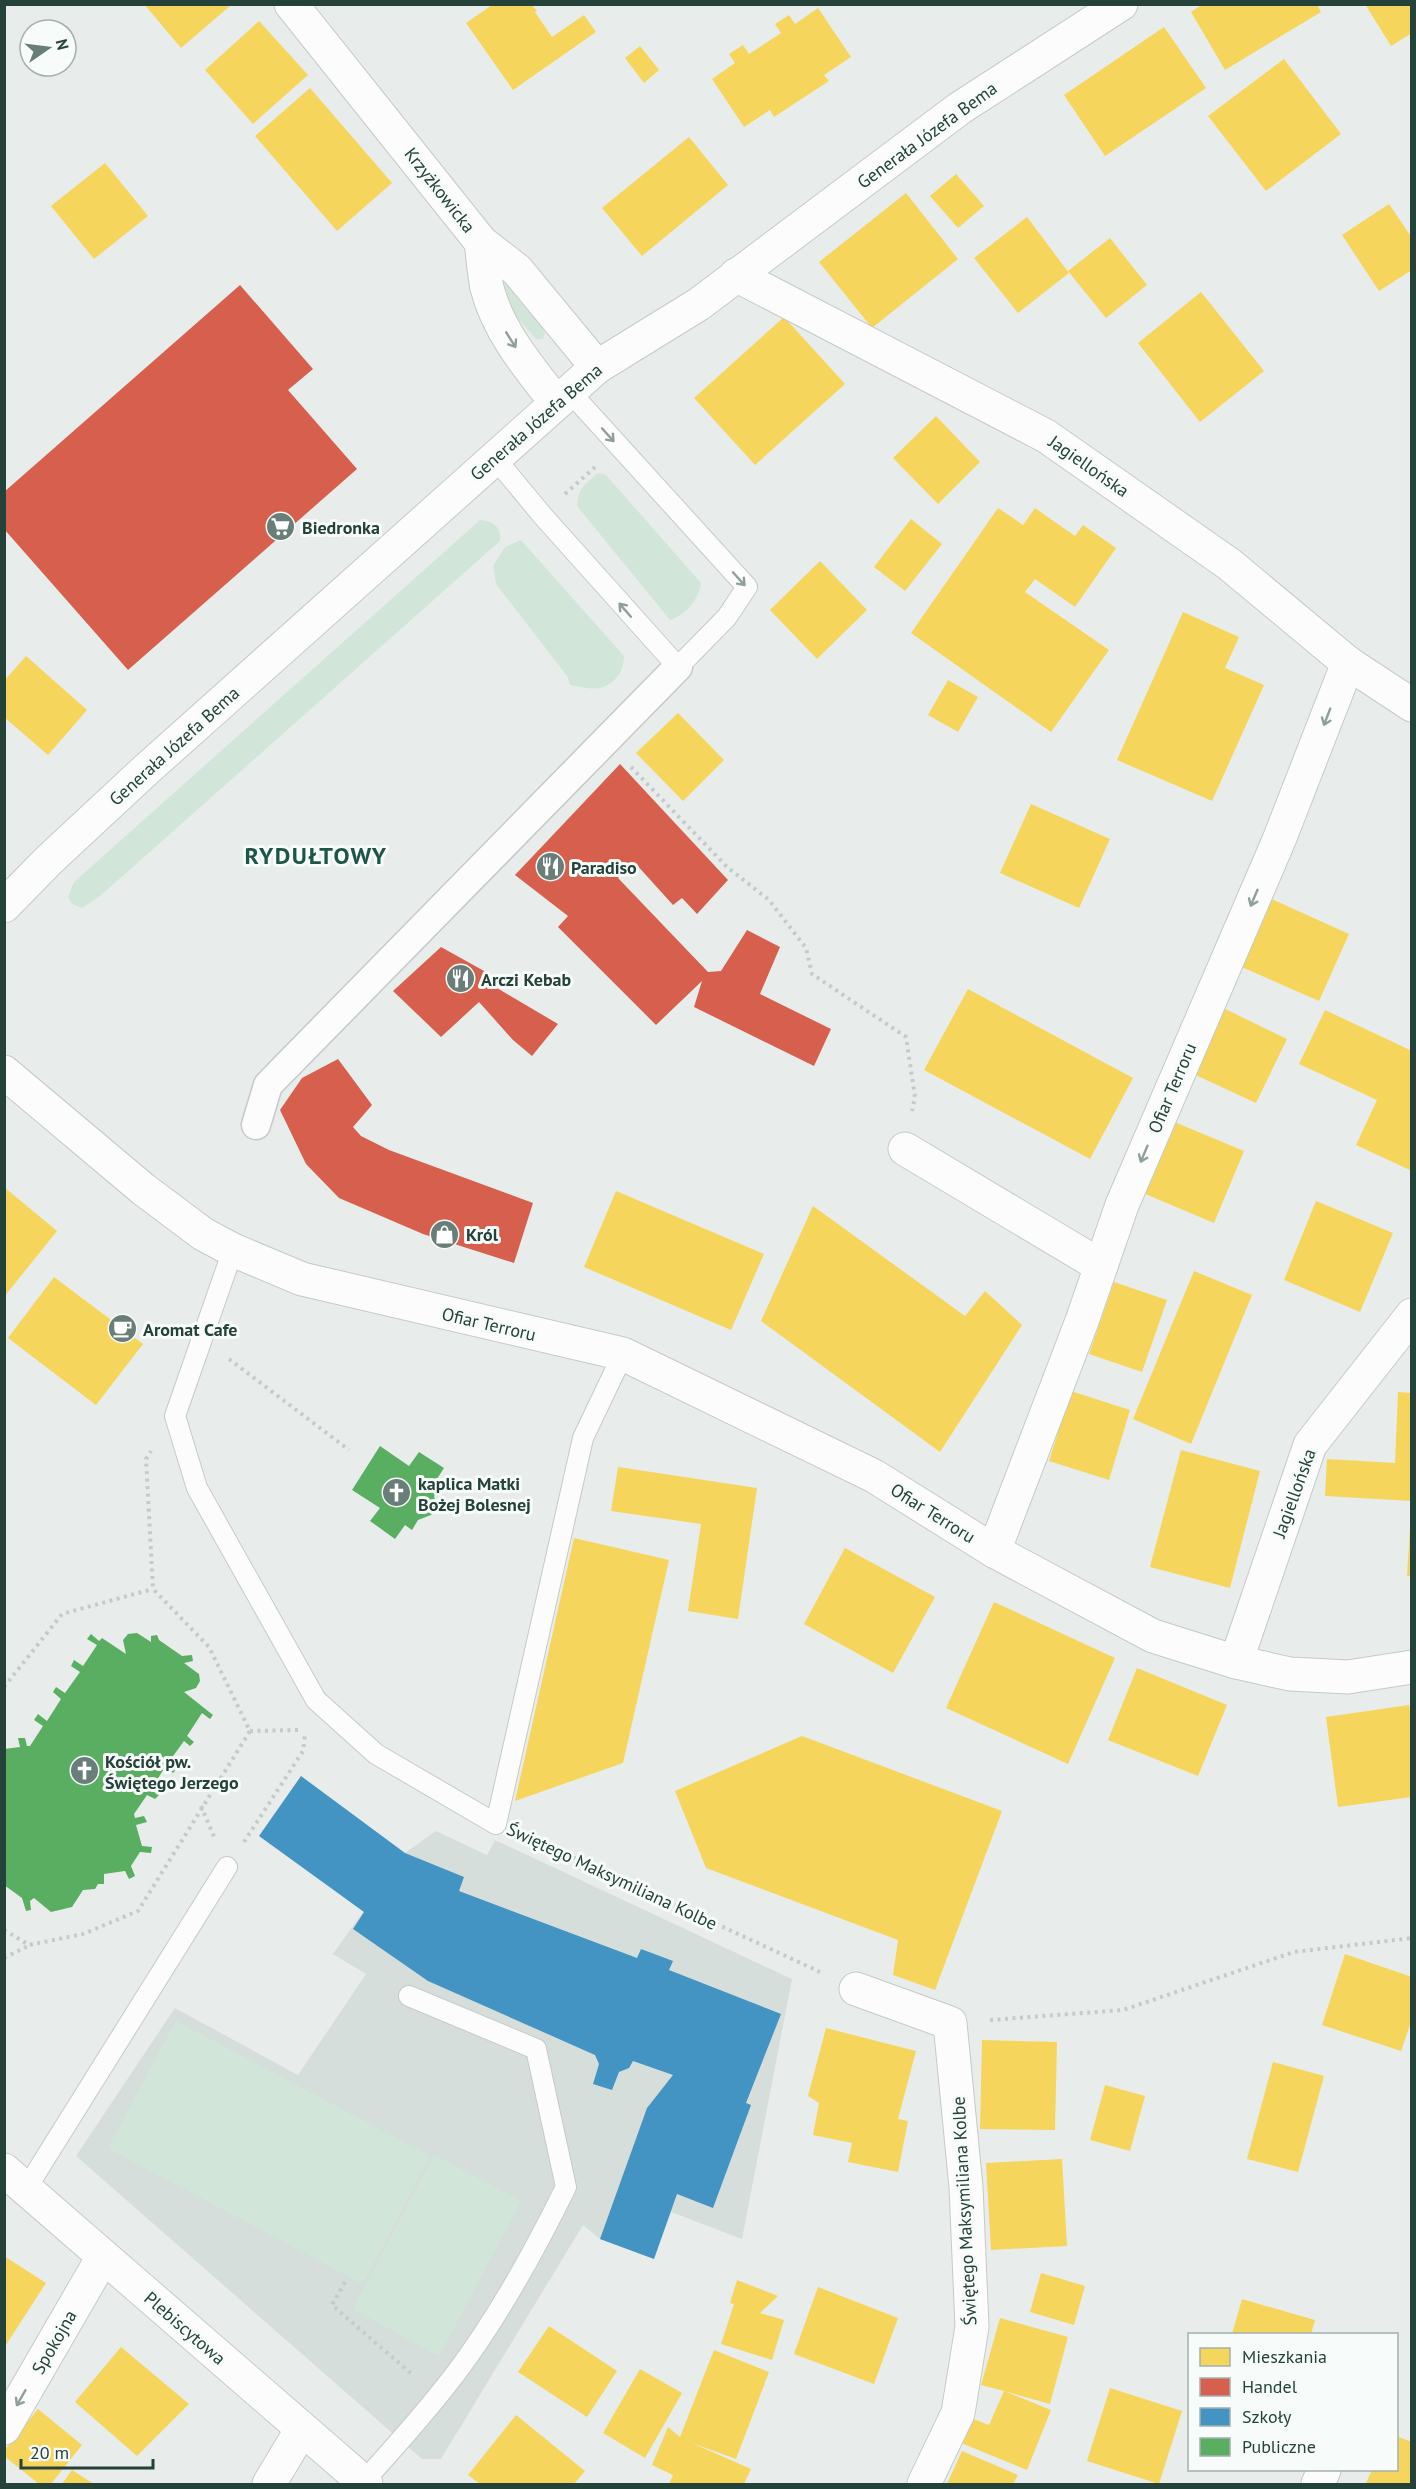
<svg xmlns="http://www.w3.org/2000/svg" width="1416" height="2489" viewBox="0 0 1416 2489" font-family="'PT Sans',sans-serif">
	<rect width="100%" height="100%" fill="#e8edeb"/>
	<polygon fill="#d6dedb" points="436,1831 487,1855 495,1840 792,1979 742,2239 671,2212 654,2259 600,2239 583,2225 441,2459 422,2459 76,2156 175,2008 298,2075 366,1974 333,1954 405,1853"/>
	<g fill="#d1e6d8">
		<polygon points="496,267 534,312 545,333 543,339 536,339 514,314"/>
		<path d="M598 473 606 475 701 583C699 599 686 615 670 620L577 506C578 489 585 484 598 473Z"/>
		<path d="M480 520C493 521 502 527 500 541L99 897 82 908 72 904 68 897 74 882Z"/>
		<path d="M521 540 624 656C624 671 615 685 599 688 591 690 578 686 570 685L567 676 496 584 493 566 505 547Z"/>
		<polygon points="176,2021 430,2156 363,2284 108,2148"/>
		<polygon points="434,2155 521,2201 439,2356 353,2309"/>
	</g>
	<g fill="#f6d55c">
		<polygon points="144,4 229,4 230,6 181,48"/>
		<polygon points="1203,4 1317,4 1321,12 1225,70 1191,12"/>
		<polygon points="1365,4 1412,4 1412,33 1391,46"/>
		<polygon points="492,5 532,5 537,11 535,12 552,37 584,15 596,32 513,90 466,23"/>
		<polygon points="818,8 851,57 824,75 829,81 774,117 770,110 744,127 712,79 735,63 729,54 743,45 749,54 781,33 775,24 789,15 795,24"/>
		<polygon points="259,21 308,75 253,124 205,70"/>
		<polygon points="1164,27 1206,88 1105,156 1064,95"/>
		<polygon points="640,46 659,70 644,83 625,58"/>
		<polygon points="1284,59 1341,134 1266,191 1208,116"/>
		<polygon points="310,88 392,183 337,231 255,136"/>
		<polygon points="689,137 728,185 642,256 602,208"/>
		<polygon points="105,163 148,216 94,259 51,206"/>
		<polygon points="956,174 984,206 958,228 930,196"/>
		<polygon points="906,193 958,259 872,328 819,262"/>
		<polygon points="1389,204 1412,238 1412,270 1379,291 1342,235"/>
		<polygon points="1027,217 1069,273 1018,313 974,258"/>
		<polygon points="1110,238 1147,285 1106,318 1068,271"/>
		<polygon points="1201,292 1264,371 1200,422 1138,343"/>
		<polygon points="784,317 845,384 755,465 694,398"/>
		<polygon points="936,416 980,462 938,504 893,458"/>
		<polygon points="998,508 1023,525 1035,508 1075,536 1083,525 1116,548 1075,607 1035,579 1025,592 1109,650 1051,732 911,633"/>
		<polygon points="911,519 942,544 905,591 874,567"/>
		<polygon points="820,561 867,610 817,659 770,610"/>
		<polygon points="1183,612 1239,637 1225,668 1264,685 1212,801 1117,760"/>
		<polygon points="26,656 87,710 48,755 4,717 4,681"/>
		<polygon points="948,680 978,697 958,732 928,715"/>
		<polygon points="678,713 724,760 683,801 636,753"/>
		<polygon points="1031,804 1110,839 1079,908 1000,873"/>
		<polygon points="1267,897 1349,934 1319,1001 1237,965"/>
		<polygon points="968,989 1133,1078 1090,1159 924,1070"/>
		<polygon points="1221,1007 1287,1039 1256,1103 1189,1072"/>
		<polygon points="1325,1010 1412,1051 1412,1171 1356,1145 1377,1100 1299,1064"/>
		<polygon points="1172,1121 1244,1151 1214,1223 1143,1193"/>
		<polygon points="4,1187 57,1231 4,1297"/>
		<polygon points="616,1191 764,1254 731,1330 584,1267"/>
		<polygon points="1316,1201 1393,1233 1360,1312 1284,1280"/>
		<polygon points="813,1206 965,1316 985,1291 1022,1325 940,1452 761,1321"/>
		<polygon points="1194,1271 1252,1295 1191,1444 1133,1419"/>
		<polygon points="54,1277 143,1344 96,1405 8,1338"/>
		<polygon points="1114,1282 1167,1300 1142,1372 1089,1354"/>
		<polygon points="1071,1391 1130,1410 1109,1480 1049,1461"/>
		<polygon points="1398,1392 1412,1393 1412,1501 1325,1496 1327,1459 1395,1463"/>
		<polygon points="1181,1450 1260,1471 1230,1588 1150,1567"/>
		<polygon points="618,1467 757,1488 738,1619 688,1611 701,1524 611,1511"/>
		<polygon points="1410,1528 1412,1528 1412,1576 1407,1576"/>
		<polygon points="574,1538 669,1560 623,1763 515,1801"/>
		<polygon points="845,1548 935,1597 893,1673 804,1624"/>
		<polygon points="994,1602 1115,1658 1068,1764 946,1708"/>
		<polygon points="1137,1668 1227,1705 1198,1776 1108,1740"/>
		<polygon points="1409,1705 1412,1722 1412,1797 1338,1807 1326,1717"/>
		<polygon points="802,1736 1002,1811 935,1990 893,1975 898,1940 706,1868 675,1791"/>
		<polygon points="1345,1954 1412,1977 1412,2019 1401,2051 1322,2025"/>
		<polygon points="826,2028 916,2051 898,2119 908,2121 898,2172 848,2162 852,2143 813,2135 819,2103 808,2096"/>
		<polygon points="982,2040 1057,2042 1055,2130 980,2129"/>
		<polygon points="1273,2062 1324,2076 1298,2172 1247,2159"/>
		<polygon points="1105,2085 1145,2096 1130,2151 1090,2140"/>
		<polygon points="1062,2159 1067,2246 991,2250 986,2163"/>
		<polygon points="4,2256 46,2283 4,2348"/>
		<polygon points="1041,2273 1085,2286 1074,2325 1030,2312"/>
		<polygon points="737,2280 778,2296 760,2313 784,2320 772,2360 721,2344 734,2304 730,2303"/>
		<polygon points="818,2287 898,2318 874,2384 794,2354"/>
		<polygon points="1242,2299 1315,2320 1311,2334 1232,2334"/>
		<polygon points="1000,2318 1068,2337 1050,2404 1004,2391 1051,2410 1027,2470 961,2443 971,2418 989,2425 1004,2391 981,2385"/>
		<polygon points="549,2326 617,2371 587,2417 518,2372"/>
		<polygon points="121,2347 189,2404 137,2456 75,2402"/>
		<polygon points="714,2350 769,2372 736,2459 692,2443 751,2469 744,2484 669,2484 673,2475 652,2465 668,2427 680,2437"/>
		<polygon points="640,2369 682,2393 645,2458 603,2433"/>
		<polygon points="1110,2388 1182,2411 1159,2484 1087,2461"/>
		<polygon points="38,2409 82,2445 51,2484 39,2484 4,2456 4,2451"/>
		<polygon points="516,2415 585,2471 574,2484 480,2484 468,2475"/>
		<polygon points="1396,2436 1412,2442 1412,2484 1366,2483 1372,2470 1396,2470"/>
		<polygon points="962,2451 1018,2475 1013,2484 947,2484"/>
		<polygon points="72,2470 94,2484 62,2484"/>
	</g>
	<g fill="#d6604d">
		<polygon points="240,285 313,369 288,390 357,469 128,670 4,529 4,492"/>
		<polygon points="620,764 728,880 697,914 682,898 673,905 635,863 618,878 708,972 721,971 747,930 780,947 760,994 831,1029 814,1066 694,1007 702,981 656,1025 558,927 568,916 515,875"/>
		<polygon points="441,947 502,981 497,988 558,1024 532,1056 513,1040 479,1002 441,1037 393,991"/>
		<polygon points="338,1059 372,1105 353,1127 361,1136 389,1150 533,1203 514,1263 423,1234 339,1198 306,1164 280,1110 302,1078"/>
	</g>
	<polygon fill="#4393c3" points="301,1776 405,1853 464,1877 459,1891 637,1958 641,1949 673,1961 669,1970 781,2014 746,2103 751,2105 713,2208 677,2194 654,2259 600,2239 647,2108 673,2075 633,2061 629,2068 619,2072 612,2090 593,2084 599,2064 595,2055 428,1981 353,1929 364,1912 259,1836"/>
	<g fill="#5aae61">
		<polygon points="380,1446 409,1466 419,1452 444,1468 435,1482 441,1486 434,1497 437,1503 435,1510 431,1515 418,1520 412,1530 405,1525 395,1539 370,1521 380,1508 352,1490"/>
		<polygon points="137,1633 151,1642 151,1636 157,1635 159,1640 182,1656 192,1655 193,1661 184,1663 199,1674 200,1681 196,1688 184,1692 213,1715 210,1719 202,1713 187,1736 194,1742 190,1746 184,1741 168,1763 176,1769 173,1773 165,1767 151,1790 159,1795 155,1799 147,1795 134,1814 135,1818 144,1816 147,1822 136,1825 142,1846 152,1847 151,1853 140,1852 131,1866 135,1876 129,1879 125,1871 104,1874 104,1884 98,1884 95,1889 83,1890 72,1907 51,1912 34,1898 30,1901 31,1910 26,1911 22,1898 4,1885 4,1749 20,1747 18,1738 25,1738 27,1746 30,1746 43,1726 34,1720 38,1714 47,1721 61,1699 53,1692 56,1687 65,1693 80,1672 71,1666 74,1660 83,1666 97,1645 87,1639 91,1634 99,1641 102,1638 126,1654 123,1640 128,1634"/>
	</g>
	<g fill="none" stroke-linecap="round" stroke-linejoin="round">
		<defs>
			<g id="service">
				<polyline points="494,457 542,515 678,667 727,617 747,587 569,391"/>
				<polyline points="233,1250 175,1416 197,1488 316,1700 376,1754 496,1824 583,1438 623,1354"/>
				<polyline points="26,2189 227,1867"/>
				<path d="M363 2482C395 2447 427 2411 456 2373 499 2316 535 2250 566 2187L536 2049 409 1996"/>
			</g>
			<polyline id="pedestrian" points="256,1125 268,1085 678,667"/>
			<g id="minor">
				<polyline points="736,275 1046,436 1229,564 1348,663 1412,705"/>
				<polyline points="905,1149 1101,1266"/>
				<polyline points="994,1551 1082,1321 1122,1205 1279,840 1348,663"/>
				<polyline points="1236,1662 1310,1445 1412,1315"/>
				<polyline points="856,1989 950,2023 966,2187 972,2327 958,2413 924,2484"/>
				<polyline points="4,2428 103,2257"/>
				<polyline points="269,2484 302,2429"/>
				<polyline points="1318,2484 1324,2470"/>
			</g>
			<g id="tertiary">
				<polyline points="291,4 481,242 517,270 597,367"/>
				<path d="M481 242C483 257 484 273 487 288 498 331 529 368 556 402"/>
				<polyline points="4,906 49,860 148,768 597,367 699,304 960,108 1121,4"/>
				<polyline points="4,1072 143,1189 203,1234 233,1250 302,1279 623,1354 874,1476 994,1551 1153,1636 1236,1662 1290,1674 1348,1677 1412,1667"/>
				<polyline points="4,2170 366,2484"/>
			</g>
		</defs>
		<use href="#service" stroke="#c5cac8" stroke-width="22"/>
		<use href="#pedestrian" stroke="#c5cac8" stroke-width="31"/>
		<use href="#minor" stroke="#c5cac8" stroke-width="35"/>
		<use href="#tertiary" stroke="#c5cac8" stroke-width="35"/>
		<g stroke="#c3ccca" stroke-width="4" stroke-dasharray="3 4.5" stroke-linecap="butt">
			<polyline points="565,494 595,467"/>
			<polyline points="631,767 727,867 769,900 806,948 812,974 906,1037 915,1097 912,1111"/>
			<polyline points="229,1359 349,1450"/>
			<polyline points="4,1687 62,1614 153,1589"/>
			<polyline points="250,1731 300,1730"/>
			<polyline points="201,1806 215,1839"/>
			<polyline points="525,1835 820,1972"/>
			<polyline points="244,1842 303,1751 305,1735"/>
			<polyline points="4,1930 29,1945 83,1934 138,1911 250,1731 209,1647 153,1589 146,1459 151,1451"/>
			<polyline points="4,1958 28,1946"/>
			<polyline points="990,2020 1123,2010 1294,1952 1412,1938"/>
			<polyline points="345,2282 332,2305 414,2376"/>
		</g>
		<use href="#service" stroke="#fcfcfc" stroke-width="20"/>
		<use href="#pedestrian" stroke="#fcfcfc" stroke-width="28"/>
		<use href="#minor" stroke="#fcfcfc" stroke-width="33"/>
		<use href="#tertiary" stroke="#fcfcfc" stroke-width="33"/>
	</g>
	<defs><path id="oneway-shaft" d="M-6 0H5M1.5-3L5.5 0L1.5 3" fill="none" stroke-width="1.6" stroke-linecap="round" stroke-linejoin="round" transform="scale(1.5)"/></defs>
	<g stroke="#909f9b">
		<use href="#oneway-shaft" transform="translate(511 340) rotate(58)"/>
		<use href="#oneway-shaft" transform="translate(608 435) rotate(48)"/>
		<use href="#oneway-shaft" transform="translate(739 579) rotate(48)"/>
		<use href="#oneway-shaft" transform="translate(625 610) rotate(-131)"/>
		<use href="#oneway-shaft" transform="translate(1327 717) rotate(111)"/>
		<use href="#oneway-shaft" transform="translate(1254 898) rotate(113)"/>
		<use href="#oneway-shaft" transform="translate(1144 1154) rotate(113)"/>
		<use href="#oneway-shaft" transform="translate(21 2398) rotate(120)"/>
	</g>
	<defs>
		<symbol id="supermarket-disc" viewBox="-11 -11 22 22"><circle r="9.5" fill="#697e78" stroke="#f7fbf9"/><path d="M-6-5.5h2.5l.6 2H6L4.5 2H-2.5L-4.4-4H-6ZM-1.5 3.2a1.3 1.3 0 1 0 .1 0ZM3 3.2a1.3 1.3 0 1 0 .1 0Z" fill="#fff"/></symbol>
		<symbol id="restaurant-disc" viewBox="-11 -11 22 22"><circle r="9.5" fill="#697e78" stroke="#f7fbf9"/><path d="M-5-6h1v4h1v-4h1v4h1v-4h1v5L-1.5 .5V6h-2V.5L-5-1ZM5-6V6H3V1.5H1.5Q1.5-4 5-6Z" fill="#fff"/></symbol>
		<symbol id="shop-disc" viewBox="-11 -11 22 22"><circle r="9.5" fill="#697e78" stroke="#f7fbf9"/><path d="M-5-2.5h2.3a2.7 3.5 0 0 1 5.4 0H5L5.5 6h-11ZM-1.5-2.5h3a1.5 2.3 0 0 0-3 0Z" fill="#fff"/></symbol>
		<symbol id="cafe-disc" viewBox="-11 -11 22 22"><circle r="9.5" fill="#697e78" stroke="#f7fbf9"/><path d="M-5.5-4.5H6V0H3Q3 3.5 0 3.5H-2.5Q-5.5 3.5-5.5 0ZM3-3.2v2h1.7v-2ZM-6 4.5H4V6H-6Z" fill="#fff"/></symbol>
		<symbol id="church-disc" viewBox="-11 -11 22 22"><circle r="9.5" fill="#697e78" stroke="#f7fbf9"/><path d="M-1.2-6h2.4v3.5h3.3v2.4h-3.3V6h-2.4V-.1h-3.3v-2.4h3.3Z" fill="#fff"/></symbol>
	</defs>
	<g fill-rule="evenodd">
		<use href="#supermarket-disc" x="264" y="510" width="33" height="33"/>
		<use href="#restaurant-disc" x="534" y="850" width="33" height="33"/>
		<use href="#restaurant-disc" x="444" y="962" width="33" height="33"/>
		<use href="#shop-disc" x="428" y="1218" width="33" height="33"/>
		<use href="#cafe-disc" x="106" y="1312" width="33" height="33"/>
		<use href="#church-disc" x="380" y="1476" width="33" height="33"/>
		<use href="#church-disc" x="68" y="1754" width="33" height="33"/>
	</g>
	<g text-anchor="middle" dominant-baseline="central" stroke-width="6" stroke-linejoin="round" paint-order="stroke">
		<g font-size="18" fill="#24423a" stroke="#f7fbf9">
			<text transform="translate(927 135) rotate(-36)">Generała Józefa Bema</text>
			<text transform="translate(440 190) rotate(52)">Krzyżkowicka</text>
			<text transform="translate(536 422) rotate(-41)">Generała Józefa Bema</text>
			<text transform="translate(1089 466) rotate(35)">Jagiellońska</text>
			<text transform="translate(174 746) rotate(-42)">Generała Józefa Bema</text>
			<text transform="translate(1172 1088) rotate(-67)">Ofiar Terroru</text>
			<text transform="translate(489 1324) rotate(13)">Ofiar Terroru</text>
			<text transform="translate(1294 1493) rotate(-70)">Jagiellońska</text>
			<text transform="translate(933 1513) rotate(32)">Ofiar Terroru</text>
			<text transform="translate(612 1876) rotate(25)">Świętego Maksymiliana Kolbe</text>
			<text transform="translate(964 2211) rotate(-93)">Świętego Maksymiliana Kolbe</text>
			<text transform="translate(185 2328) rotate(41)">Plebiscytowa</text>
			<text transform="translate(54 2342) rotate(-60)">Spokojna</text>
		</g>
		<g font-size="18" font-weight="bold" fill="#24423a" stroke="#f7fbf9" text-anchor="start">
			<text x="302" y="527">Biedronka</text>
			<text x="571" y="867">Paradiso</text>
			<text x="481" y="979">Arczi Kebab</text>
			<text x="466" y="1234">Król</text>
			<text x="143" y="1329">Aromat Cafe</text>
			<text x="418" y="1483">kaplica Matki<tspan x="418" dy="21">Bożej Bolesnej</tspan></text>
			<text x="105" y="1761">Kościół pw.<tspan x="105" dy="21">Świętego Jerzego</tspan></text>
		</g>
		<g font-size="24" font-weight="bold" letter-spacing="1.5" fill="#1f5548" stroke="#f7fbf9">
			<text x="316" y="855">RYDUŁTOWY</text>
		</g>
	</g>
	<rect width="1416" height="2489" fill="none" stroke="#24423a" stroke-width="12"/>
	<rect x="1188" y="2333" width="210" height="138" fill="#f7fbf9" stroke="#a3b1ad" stroke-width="1.5"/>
	<rect x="1200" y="2348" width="30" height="18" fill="#f6d55c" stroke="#a3b1ad" stroke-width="1.5"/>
	<text x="1242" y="2363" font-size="18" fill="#24423a">Mieszkania</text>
	<rect x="1200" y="2378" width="30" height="18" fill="#d6604d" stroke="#a3b1ad" stroke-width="1.5"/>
	<text x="1242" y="2393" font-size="18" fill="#24423a">Handel</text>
	<rect x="1200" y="2408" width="30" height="18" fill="#4393c3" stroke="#a3b1ad" stroke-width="1.5"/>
	<text x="1242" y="2423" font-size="18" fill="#24423a">Szkoły</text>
	<rect x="1200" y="2438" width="30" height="18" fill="#5aae61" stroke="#a3b1ad" stroke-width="1.5"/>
	<text x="1242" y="2453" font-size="18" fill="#24423a">Publiczne</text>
	<g transform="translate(48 48) rotate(76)"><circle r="28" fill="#f7fbf9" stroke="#a3b1ad" stroke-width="1.5"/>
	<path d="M0-4.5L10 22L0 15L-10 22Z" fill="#697e78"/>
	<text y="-9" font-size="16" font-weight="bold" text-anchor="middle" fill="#24423a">N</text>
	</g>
	<path d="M21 2459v9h132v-9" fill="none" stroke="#24423a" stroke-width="3"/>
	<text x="30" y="2459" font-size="18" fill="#24423a" stroke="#f7fbf9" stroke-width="4.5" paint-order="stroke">20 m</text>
</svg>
